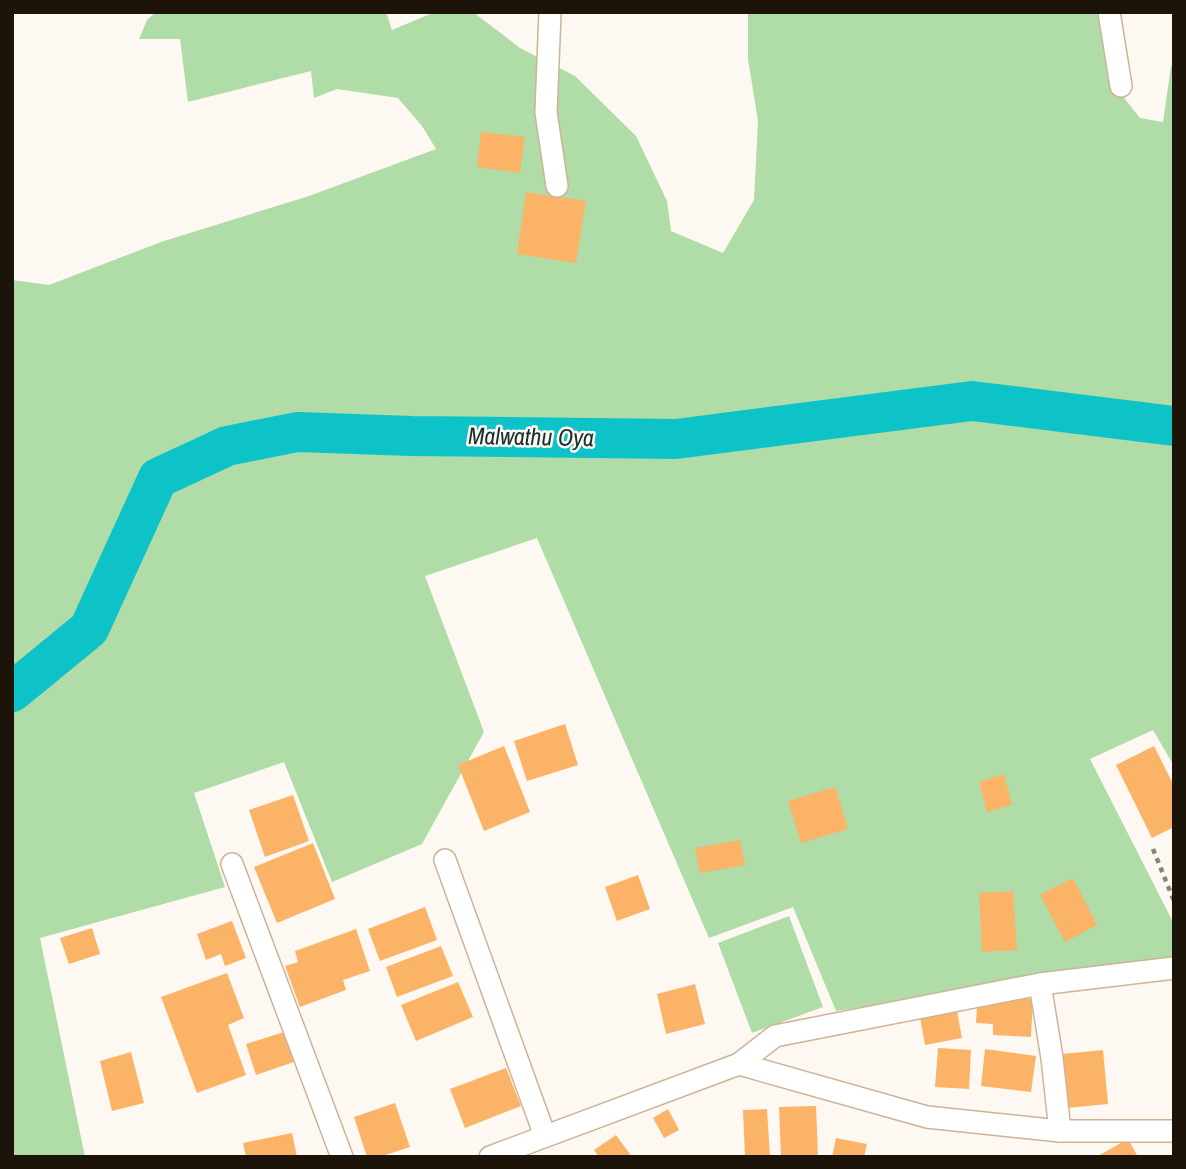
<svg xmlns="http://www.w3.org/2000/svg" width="1186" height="1169" viewBox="0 0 1186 1169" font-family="'Archivo Narrow',sans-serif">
	<rect width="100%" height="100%" fill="#fef8f2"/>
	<g fill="#afdca7">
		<polygon points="156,12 386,12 392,30 430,14 473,12 520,48 575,76 636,136 667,201 671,231 723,253 754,200 758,121 748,59 748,12 1105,12 1118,90 1140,118 1163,122 1171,66 1174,65 1174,766 1153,730 1090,759 1174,924 1174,962 836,1011 793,907 709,938 537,538 425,576 484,732 422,844 332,882 284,762 194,793 225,887 40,938 85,1157 12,1157 12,280 49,285 161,242 309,196 436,149 422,126 398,98 337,89 314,98 311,71 188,102 180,39 139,39 147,20"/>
		<polygon points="789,916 823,1007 752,1033 718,943"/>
	</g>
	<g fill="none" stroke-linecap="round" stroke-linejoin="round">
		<polyline stroke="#0ec3c7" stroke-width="40" points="12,692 89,629 158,478 227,446 297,432 412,436 676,439 972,401 1174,426"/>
	</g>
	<g fill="#fbb467">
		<polygon points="481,132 525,137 520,173 477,167"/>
		<polygon points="526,192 586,201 576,263 517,254"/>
		<polygon points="565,724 578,765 527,781 514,741"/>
		<polygon points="504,746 530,812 484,831 458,765"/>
		<polygon points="1154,746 1174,786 1174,827 1152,838 1116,765"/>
		<polygon points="1004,774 1012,805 987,812 979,782"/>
		<polygon points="835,787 848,829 801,843 788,801"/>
		<polygon points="293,795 309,841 265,857 249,810"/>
		<polygon points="740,840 745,865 700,873 695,848"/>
		<polygon points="313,843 335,899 277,923 254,867"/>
		<polygon points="638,875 650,909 617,921 605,887"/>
		<polygon points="1073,878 1097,925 1065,942 1040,895"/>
		<polygon points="1013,891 1017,950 982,952 979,893"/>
		<polygon points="425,907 437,940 380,961 368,929"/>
		<polygon points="232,921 246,958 225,966 221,954 206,960 197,934"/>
		<polygon points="92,928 100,954 69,964 60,938"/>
		<polygon points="356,929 370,971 343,980 346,990 300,1007 285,966 298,962 295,951"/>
		<polygon points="441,946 453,976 397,997 386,967"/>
		<polygon points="227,973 244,1018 228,1025 246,1075 197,1093 161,997"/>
		<polygon points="458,982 473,1017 416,1041 401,1005"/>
		<polygon points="695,984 705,1024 666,1034 657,994"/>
		<polygon points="986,996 1033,999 1031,1037 993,1035 993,1024 976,1023 977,1006 985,1007"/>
		<polygon points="956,1006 962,1038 925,1045 919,1012"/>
		<polygon points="284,1032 294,1062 256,1075 246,1044"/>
		<polygon points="938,1048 971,1050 969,1089 935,1087"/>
		<polygon points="985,1049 1036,1056 1031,1092 981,1086"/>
		<polygon points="1103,1050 1108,1104 1067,1108 1062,1054"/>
		<polygon points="131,1052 144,1103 112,1111 100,1061"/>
		<polygon points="506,1068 521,1106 465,1128 450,1089"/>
		<polygon points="395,1103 410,1147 379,1157 367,1157 354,1117"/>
		<polygon points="816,1106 818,1157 781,1157 779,1107"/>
		<polygon points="668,1109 679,1130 664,1138 653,1118"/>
		<polygon points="767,1109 770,1157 745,1157 743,1110"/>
		<polygon points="292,1133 297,1157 246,1157 243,1143"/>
		<polygon points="616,1135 632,1157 599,1157 594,1150"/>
		<polygon points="836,1138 867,1144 864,1157 832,1157"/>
		<polygon points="1128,1139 1138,1157 1096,1157"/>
	</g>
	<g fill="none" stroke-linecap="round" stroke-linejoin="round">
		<defs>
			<g id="minor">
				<polyline points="550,12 546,112 557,186"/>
				<polyline points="1109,12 1121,86"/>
				<polyline points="445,860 545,1136"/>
				<polyline points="232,864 342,1157"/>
				<polyline points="1040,984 1052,1058 1060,1131"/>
				<polyline points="739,1064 775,1036 1040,984 1174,968"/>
				<polyline points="490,1157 739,1064 927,1117 1060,1131 1174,1131"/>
			</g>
		</defs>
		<use href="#minor" stroke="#ceb397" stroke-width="24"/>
		<polyline stroke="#8b837b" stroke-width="4.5" stroke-dasharray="5 5" stroke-linecap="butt" points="1153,849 1174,901"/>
		<use href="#minor" stroke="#fff" stroke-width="21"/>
	</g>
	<g text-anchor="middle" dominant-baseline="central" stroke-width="5" stroke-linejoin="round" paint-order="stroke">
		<g font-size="24" font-style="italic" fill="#162f2f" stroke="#fef8f2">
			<text transform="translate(531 436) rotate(1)">Malwathu Oya</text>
		</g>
	</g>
	<rect width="1186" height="1169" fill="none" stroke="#1d1409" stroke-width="28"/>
</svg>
